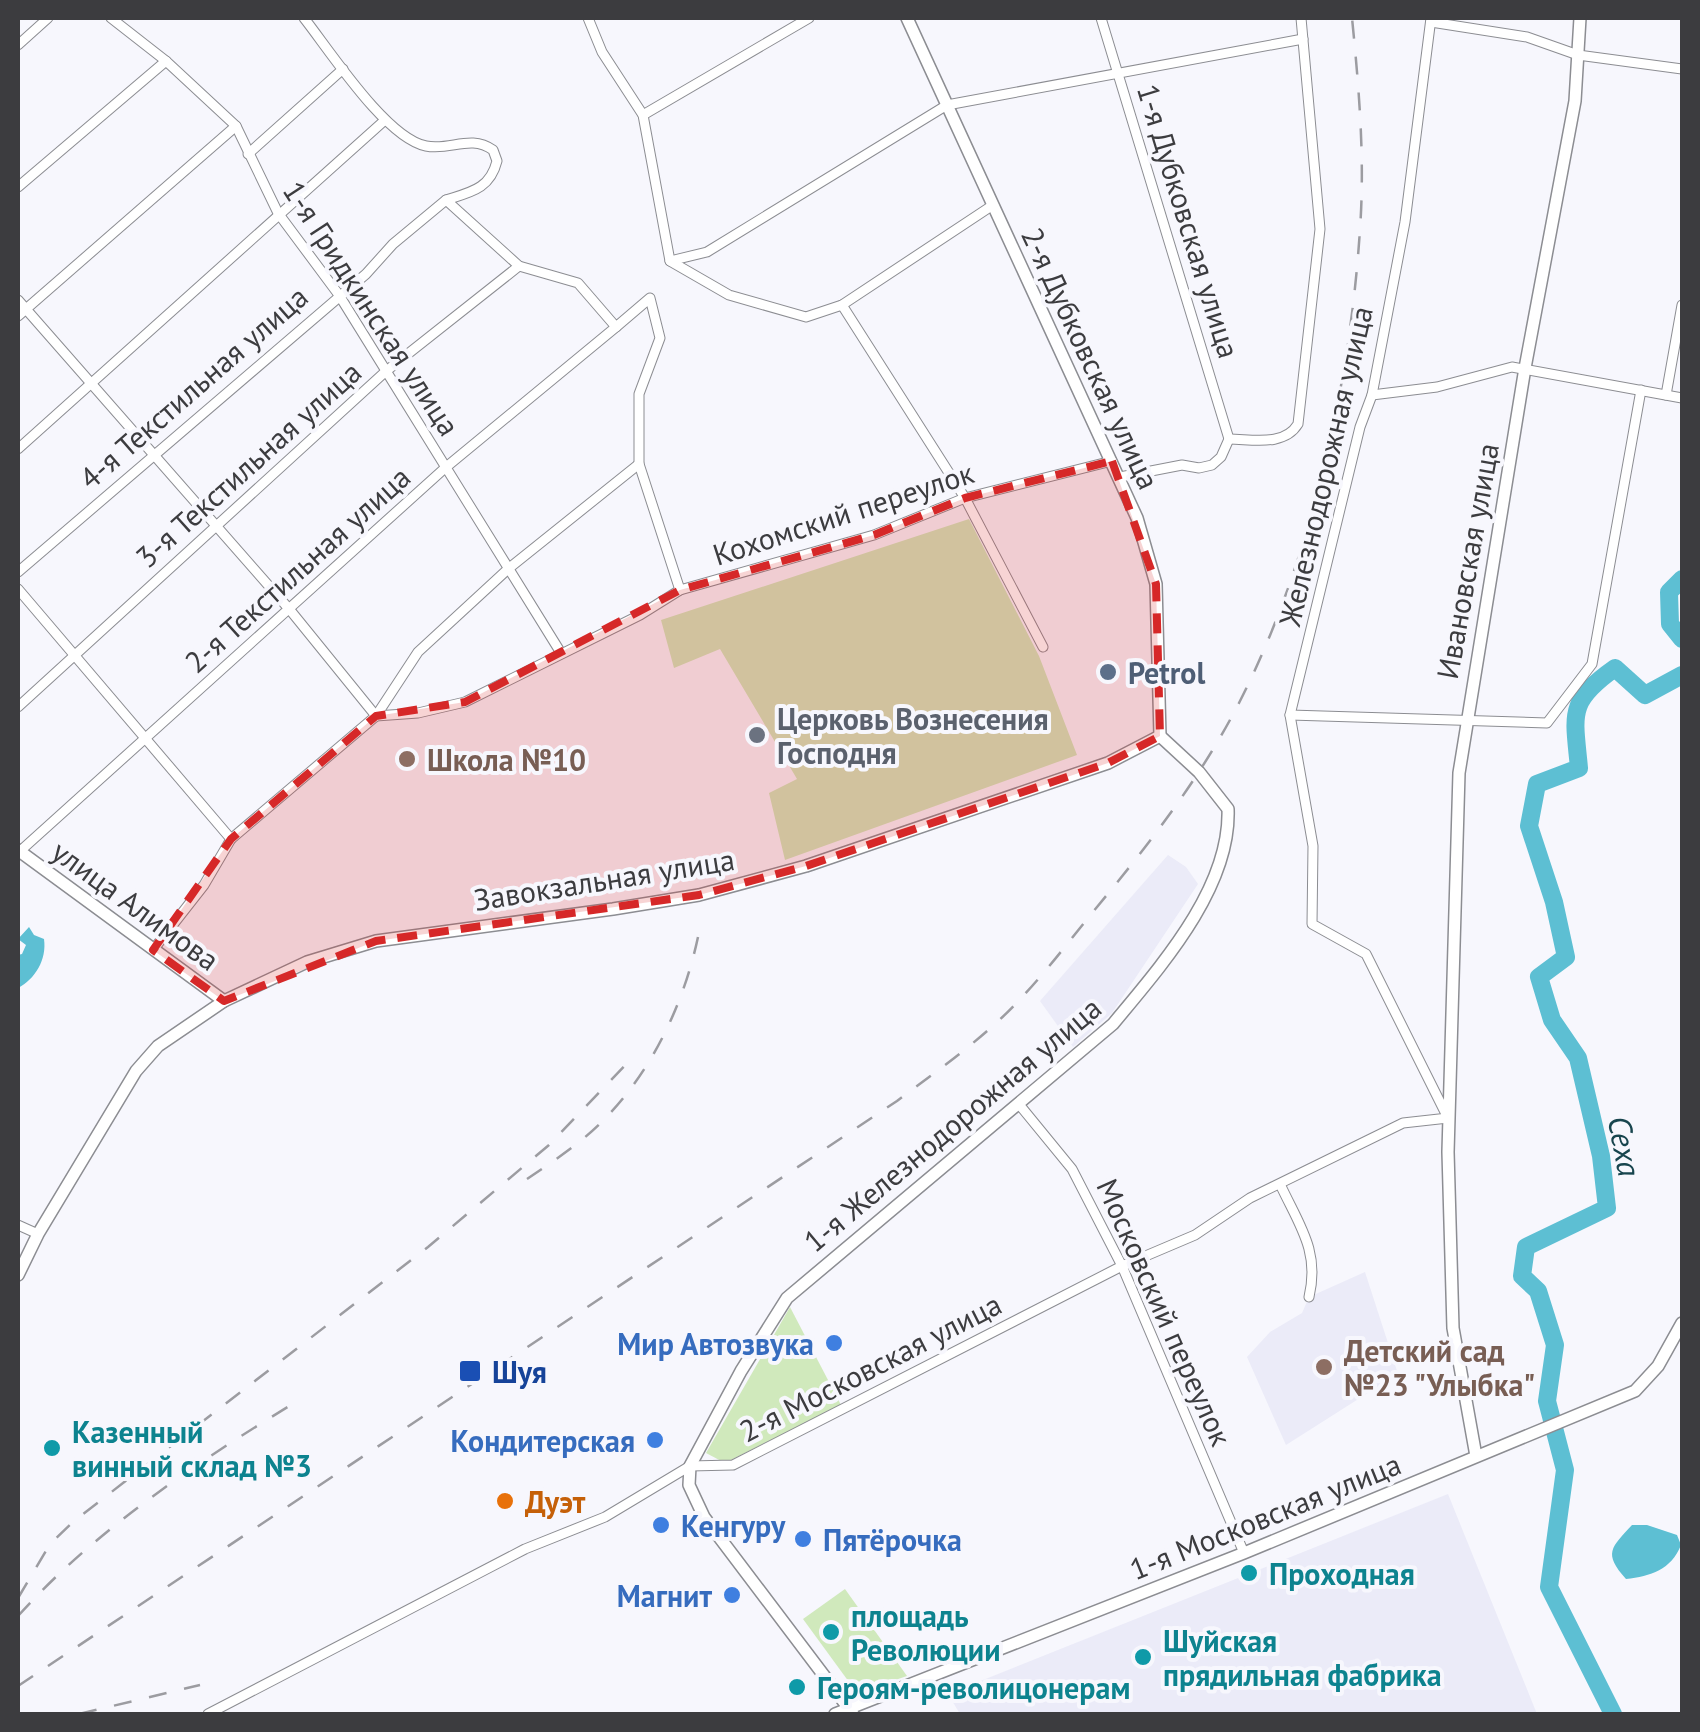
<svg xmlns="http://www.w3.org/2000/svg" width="1700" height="1732" viewBox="0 0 1700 1732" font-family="'PT Sans',sans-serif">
	<rect width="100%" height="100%" fill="#f7f7fd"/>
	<g fill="#ebebf8">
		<polygon points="1168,855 1186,867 1198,884 1112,1013 1073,1047 1040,1001"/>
		<polygon points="1365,1272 1399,1377 1371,1391 1286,1445 1247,1357 1270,1332 1302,1313 1309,1297"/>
		<polygon points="1448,1494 1537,1714 960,1714 948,1694"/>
	</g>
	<g fill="#d0e9bc">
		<polygon points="969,519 1039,656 1077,755 785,860 769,793 797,779 720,649 674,668 661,620"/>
		<polygon points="790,1307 841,1405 725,1463 706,1453"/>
		<polygon points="845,1589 907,1676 857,1693 803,1619"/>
	</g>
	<g fill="#5dbfd3">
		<path d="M29 927 34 935 44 939C47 960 35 979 18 988V955L22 954 26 945 18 939Z"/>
		<path d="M1632 1525H1647L1677 1535 1681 1545C1671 1570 1651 1576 1626 1579 1603 1553 1611 1548 1632 1525Z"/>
	</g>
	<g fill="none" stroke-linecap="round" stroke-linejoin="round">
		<g stroke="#5dbfd3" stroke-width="18">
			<polyline points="1682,579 1669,592 1670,624 1682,639"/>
			<path d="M1613 1714 1549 1587 1565 1470 1547 1401 1555 1345 1538 1291 1522 1276 1526 1247 1607 1208 1601 1156 1578 1058 1552 1020 1539 977 1566 957 1554 902 1529 826 1537 784 1579 768C1574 714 1567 702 1615 668L1645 695 1682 675"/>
		</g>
		<defs>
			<g id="street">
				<polyline points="111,18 166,61 236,126 278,213 339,295 561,653"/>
				<path d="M304 18C330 51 386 138 426 146 451 151 470 134 493 150L497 161C490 189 471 192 446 200L519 266 578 283 616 327 650 298 660 338 639 394V464L680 590"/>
				<polyline points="588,18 602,52 643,115 670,261 729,295 806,317 842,305 993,205"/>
				<polyline points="1101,18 1229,439"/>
				<polyline points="1431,22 1527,37 1578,55 1682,69"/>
				<polyline points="18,45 48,18"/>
				<polyline points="643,115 809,18"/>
				<polyline points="248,154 343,69"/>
				<polyline points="18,187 166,61"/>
				<polyline points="670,261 707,252 947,105 1303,39"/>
				<polyline points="18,300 290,610 376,716 418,713 465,702 640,615 680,590 874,535 965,498 1112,461"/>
				<polyline points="842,305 965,498 1043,647"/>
				<polyline points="18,316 236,126"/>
				<polyline points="1372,395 1437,387 1512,367 1682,398"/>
				<polyline points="1666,395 1682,305"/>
				<path d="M1229 439C1252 439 1284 447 1298 424L1320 229 1301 18"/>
				<polyline points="18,449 385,120"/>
				<polyline points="1120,477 1182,465 1199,468 1212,465 1221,457 1229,439"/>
				<polyline points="18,572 366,274 393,244 446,200"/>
				<polyline points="18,589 231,839"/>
				<polyline points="18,707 385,372 519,266"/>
				<polyline points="1290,715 1547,723 1592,664 1641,390"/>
				<polyline points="18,853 445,468 616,327"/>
				<polyline points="153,950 204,885 231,839 376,716 418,652 508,569 639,464"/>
				<polyline points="1018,1103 1072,1169 1122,1266 1244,1553"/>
				<path d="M1280 1184C1299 1225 1320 1251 1309 1297"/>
				<polyline points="18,1225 38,1234"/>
				<polyline points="208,1714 525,1549 605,1517 690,1466 733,1465 1122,1266 1195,1235 1250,1198 1403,1123 1448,1118 1366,954 1312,924 1313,846 1290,715 1360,427 1372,395 1405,222 1431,18"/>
			</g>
			<g id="secondary">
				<polyline points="907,18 1137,518 1156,584 1160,736"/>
				<polyline points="18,850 224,1001"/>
				<polyline points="18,1275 38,1234 136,1071 158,1046 224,1001 307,962 376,941 613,909 699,895 806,866 1108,763 1160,736"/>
				<polyline points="1476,1456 1453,1328 1448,1152 1459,773 1525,368 1575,101 1580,18"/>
				<polyline points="835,1714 1244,1553 1635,1391 1658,1366 1682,1323"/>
				<path d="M853 1714 704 1517 689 1485 690 1466 741 1371 787 1298 1113 1024C1161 966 1231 888 1228 809L1199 772 1160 736"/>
			</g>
		</defs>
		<use href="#street" stroke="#8c8d92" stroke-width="11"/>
		<use href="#secondary" stroke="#8c8d92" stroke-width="14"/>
		<use href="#street" stroke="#fff" stroke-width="9"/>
		<use href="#secondary" stroke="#fff" stroke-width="11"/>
		<g stroke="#9c9ca1" stroke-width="2.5" stroke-dasharray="18 18" stroke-linecap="butt">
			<path d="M527 1179C546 1166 566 1153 584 1138 644 1088 682 1012 698 937"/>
			<polyline points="18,1598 50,1544 74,1521 428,1247 549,1145 632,1058"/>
			<path d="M18 1616C96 1529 199 1461 299 1400"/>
			<path d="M18 1686 897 1101C941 1068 987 1036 1024 995 1050 967 1073 936 1097 907 1150 843 1201 777 1239 703 1311 562 1350 386 1360 229 1365 159 1359 88 1352 18"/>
			<polyline points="79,1714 200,1685"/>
		</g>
	</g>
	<path fill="#d62828" fill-opacity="0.2" stroke="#d62828" stroke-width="8" stroke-dasharray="20 12" stroke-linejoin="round" d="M1112 461 1156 584 1160 736 1108 763 806 866 699 895 376 941 224 1001 153 950 231 839 376 716 465 702 680 590 874 535 965 498Z"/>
	<circle fill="#5c6f8a" stroke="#f7f7fd" stroke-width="4" cx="1108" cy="672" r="10"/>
	<circle fill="#6b7280" stroke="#f7f7fd" stroke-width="4" cx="757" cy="735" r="10"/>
	<g fill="#8d6e63" stroke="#f7f7fd" stroke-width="4">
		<circle cx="407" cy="759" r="10"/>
		<circle cx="1324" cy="1367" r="10"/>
	</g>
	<g fill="#3f7fe0" stroke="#f7f7fd" stroke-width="4">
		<circle cx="834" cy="1343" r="10"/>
		<circle cx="655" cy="1440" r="10"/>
		<circle cx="661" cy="1525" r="10"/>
		<circle cx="803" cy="1539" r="10"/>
		<circle cx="732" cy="1595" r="10"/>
	</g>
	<rect fill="#1a4fb4" stroke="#f7f7fd" stroke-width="4" x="458" y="1359" width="24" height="24" rx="5"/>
	<g fill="#0f9aa8" stroke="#f7f7fd" stroke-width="4">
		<circle cx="52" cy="1448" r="10"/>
		<circle cx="1249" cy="1573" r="10"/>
		<circle cx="831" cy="1632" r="10"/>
		<circle cx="1143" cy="1657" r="10"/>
		<circle cx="797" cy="1687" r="10"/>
	</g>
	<circle fill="#e8710a" stroke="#f7f7fd" stroke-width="4" cx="505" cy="1501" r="10"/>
	<g text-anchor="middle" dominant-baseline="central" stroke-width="8" stroke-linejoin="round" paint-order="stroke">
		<g font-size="30" fill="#3c3c3f" stroke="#f7f7fd">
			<text transform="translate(1189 221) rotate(73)">1-я Дубковская улица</text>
			<text transform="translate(372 308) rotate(57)">1-я Гридкинская улица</text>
			<text transform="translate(1091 358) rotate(65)">2-я Дубковская улица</text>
			<text transform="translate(193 387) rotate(-41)">4-я Текстильная улица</text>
			<text transform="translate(248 464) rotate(-42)">3-я Текстильная улица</text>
			<text transform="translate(1325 466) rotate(-77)">Железнодорожная улица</text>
			<text transform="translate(843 513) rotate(-18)">Кохомский переулок</text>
			<text transform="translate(1467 561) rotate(-80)">Ивановская улица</text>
			<text transform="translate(297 569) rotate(-42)">2-я Текстильная улица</text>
			<text transform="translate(604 879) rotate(-9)">Завокзальная улица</text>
			<text transform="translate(136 905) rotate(36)">улица Алимова</text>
			<text transform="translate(952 1124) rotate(-40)">1-я Железнодорожная улица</text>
			<text transform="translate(1165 1312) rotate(66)">Московский переулок</text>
			<text transform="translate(870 1367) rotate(-27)">2-я Московская улица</text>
			<text transform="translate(1265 1516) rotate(-22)">1-я Московская улица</text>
		</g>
		<g font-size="30" font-weight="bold" fill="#4e5e75" stroke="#f7f7fd" text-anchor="start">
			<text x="1128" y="672">Petrol</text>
		</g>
		<g font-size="30" font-weight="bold" fill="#5b616d" stroke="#f7f7fd" text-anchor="start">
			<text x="777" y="718">Церковь Вознесения<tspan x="777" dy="34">Господня</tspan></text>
		</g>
		<g font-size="30" font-weight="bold" fill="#785e54" stroke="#f7f7fd" text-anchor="start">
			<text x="427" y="759">Школа №10</text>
			<text x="1344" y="1350">Детский сад<tspan x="1344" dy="34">№23 "Улыбка"</tspan></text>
		</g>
		<g font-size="30" font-weight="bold" fill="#366cbe" stroke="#f7f7fd" text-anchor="end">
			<text x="814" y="1343">Мир Автозвука</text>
			<text x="635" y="1440">Кондитерская</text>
			<text x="681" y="1525" text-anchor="start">Кенгуру</text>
			<text x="823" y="1539" text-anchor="start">Пятёрочка</text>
			<text x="712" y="1595">Магнит</text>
		</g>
		<g font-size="30" font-weight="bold" fill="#164399" stroke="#f7f7fd" text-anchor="start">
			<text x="492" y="1371">Шуя</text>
		</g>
		<g font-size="30" font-weight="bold" fill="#0d838f" stroke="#f7f7fd" text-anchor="start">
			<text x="72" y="1431">Казенный<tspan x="72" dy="34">винный склад №3</tspan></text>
			<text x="1269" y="1573">Проходная</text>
			<text x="851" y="1615">площадь<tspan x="851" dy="34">Революции</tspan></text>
			<text x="1163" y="1640">Шуйская<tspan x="1163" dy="34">прядильная фабрика</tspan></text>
			<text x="817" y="1687">Героям-револицонерам</text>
		</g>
		<g font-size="30" font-weight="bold" fill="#c56008" stroke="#f7f7fd" text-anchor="start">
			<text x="525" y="1501">Дуэт</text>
		</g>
		<g font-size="32" font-style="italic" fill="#18454e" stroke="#f7f7fd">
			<text transform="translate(1625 1146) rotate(79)">Сеха</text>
		</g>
	</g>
	<rect width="1700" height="1732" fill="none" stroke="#3c3c3f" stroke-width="40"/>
</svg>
